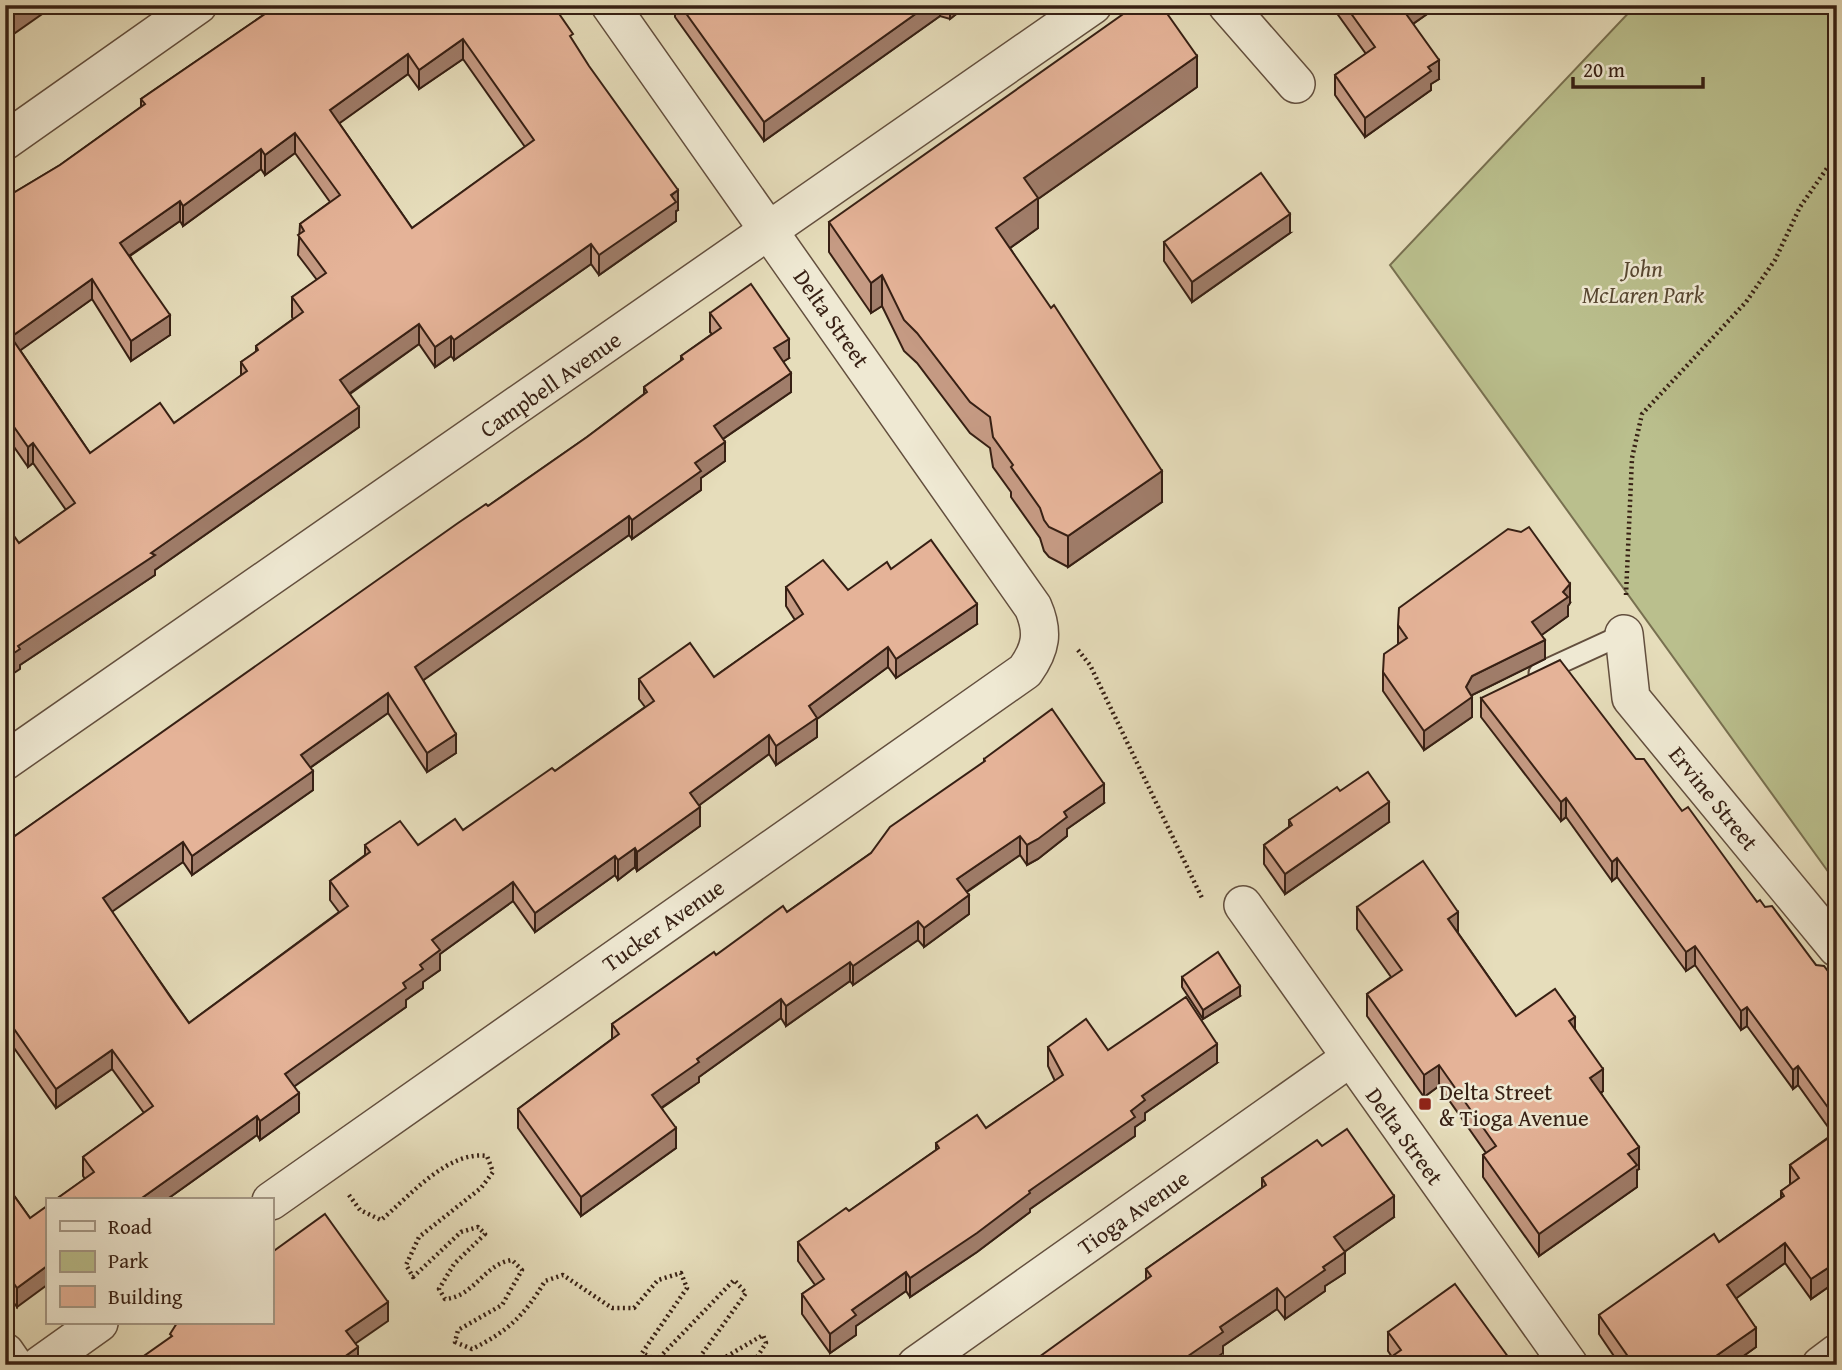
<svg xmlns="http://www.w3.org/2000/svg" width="1842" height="1370" viewBox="0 0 1842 1370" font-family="'Gentium Book Plus',serif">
	<rect width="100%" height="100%" fill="#e6ddbb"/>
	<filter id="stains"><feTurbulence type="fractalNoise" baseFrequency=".00286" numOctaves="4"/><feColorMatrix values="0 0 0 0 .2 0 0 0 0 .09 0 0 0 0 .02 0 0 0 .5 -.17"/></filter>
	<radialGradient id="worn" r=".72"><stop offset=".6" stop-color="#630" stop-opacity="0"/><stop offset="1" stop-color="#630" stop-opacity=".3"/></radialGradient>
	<polygon fill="#babf8d" stroke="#787050" stroke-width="2" points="1636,5 1837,5 1837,884 1390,265"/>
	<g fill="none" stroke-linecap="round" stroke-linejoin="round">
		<defs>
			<polyline id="lane" points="1539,673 1624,634"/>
			<g id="street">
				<polyline points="1227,5 1296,84"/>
				<polyline points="5,141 198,5"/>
				<polyline points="1624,634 1631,698 1837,948"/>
				<polyline points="5,761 1093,5"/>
				<polyline points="1243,905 1569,1365"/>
				<path d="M271 1201 1025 671C1041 649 1044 632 1033 607L610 5"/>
				<polyline points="5,1352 14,1365"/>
				<polyline points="40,1365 99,1323"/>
				<polyline points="916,1365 1350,1058"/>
				<polyline points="1821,1365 1837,1353"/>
			</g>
		</defs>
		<use href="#lane" stroke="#634f3e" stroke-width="23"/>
		<use href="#street" stroke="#634f3e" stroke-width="40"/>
		<g stroke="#372014" stroke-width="4.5" stroke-dasharray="2 3.5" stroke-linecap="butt">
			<polyline points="1626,595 1632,458 1642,414 1746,302 1775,260 1800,207 1837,154"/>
			<polyline points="1078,650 1090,665 1202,898"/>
			<path d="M349 1195 360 1210 381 1220C409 1197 448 1150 487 1156L493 1172 481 1188 419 1237 406 1265 413 1277 461 1232 478 1227 485 1234 454 1264 439 1289 445 1299C474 1297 484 1264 512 1260L522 1270 502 1305 458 1330 455 1342 472 1349C507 1332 525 1315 545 1281L563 1275 612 1308H634L658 1280 681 1273 687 1288 642 1353 657 1360 734 1280 746 1293 694 1365"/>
			<polyline points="712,1365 763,1335 766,1343 752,1365"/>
		</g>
		<use href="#lane" stroke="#efe9d3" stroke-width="19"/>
		<use href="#street" stroke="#efe9d3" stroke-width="37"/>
	</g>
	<g fill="#c59a83" stroke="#372014" stroke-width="2" fill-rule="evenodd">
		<path d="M278 5 573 42 678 210 676 211V221L599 275 591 264 454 360 451 356 435 367 419 344 350 394 359 427 155 570V575L20 665V669L19 543 66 510 33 463 28 467 5 434V198L60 165 141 107V99ZM463 59 525 147 412 228 339 123 408 74 419 89ZM295 153 330 202 300 224 298 255 317 280 292 297V317L293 319 256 346V352L241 362V376L174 423 90 453 20 350 92 299 131 361 170 335 130 256 180 221 183 226 261 169 265 175Z"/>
		<polygon points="672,5 965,5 964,8 950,19 940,16 764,141 675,17 675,8"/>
		<polygon points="1257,5 1274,5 1262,13"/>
		<polygon points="1331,5 1440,5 1413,24 1439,79 1431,84 1431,90 1365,137 1335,95 1335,75 1366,54"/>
		<polygon points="1197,87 1038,199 1038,228 1010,248 1162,502 1068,567 1049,557 1044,551 1040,538 1011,497 1011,492 993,467 990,448 970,433 917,363 904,351 882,306 871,313 829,252 829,222"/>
		<polygon points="1290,233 1192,302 1164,261 1164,242"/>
		<polygon points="710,313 789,358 783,361 791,392 723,439 725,461 701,478 701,490 632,539 629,535 423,680 456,753 427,772 388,713 310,768 313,790 192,875 183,862 111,911 189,1023 339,912 330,900 330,881 365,855 365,845 418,845 463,830 555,771 645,707 639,699 639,679 714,677 795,620 786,606 786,587 848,590 891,569 977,624 896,678 888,667 817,719 817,737 776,765 769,754 699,805 700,826 637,871 635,867 618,880 615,875 535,932 513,901 440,954 440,970 423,982 423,988 406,1000 406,1007 294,1086 299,1112 260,1140 257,1135 166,1200 55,1200 85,1179 83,1176 83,1157 144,1113 112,1069 56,1108 5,1035 5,843 587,437 644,394 644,387 681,361 681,356 712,334 710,332"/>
		<polygon points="1570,603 1568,606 1568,616 1541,635 1545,659 1472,695 1472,717 1424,750 1383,691 1383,672 1398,645 1398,625"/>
		<polygon points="1481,698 1636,759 1682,811 1757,902 1765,907 1816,965 1837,983 1837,1281 1811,1299 1785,1263 1736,1298 1756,1347 1731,1365 1620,1365 1599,1334 1599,1315 1719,1242 1781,1198 1781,1191 1790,1185 1790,1165 1833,1134 1798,1085 1793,1089 1747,1026 1741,1030 1695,965 1686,971 1617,877 1612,881 1566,817 1561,821 1481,717"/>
		<polygon points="984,759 1104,803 1067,829 1067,836 1038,859 1027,865 1020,855 967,892 969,914 924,947 918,940 853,985 850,981 786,1026 781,1018 699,1077 699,1082 662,1108 676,1148 581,1216 518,1128 518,1109 612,1039 612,1024 716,955 787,912 871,853 984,762"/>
		<polygon points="1340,791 1389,822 1285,894 1264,864 1264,845 1289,827 1289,820"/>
		<polygon points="1357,907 1458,933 1516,1016 1575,1029 1603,1091 1601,1093 1639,1169 1637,1170 1637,1187 1539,1256 1483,1177 1483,1155 1486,1153 1439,1086 1424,1097 1367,1016 1367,994 1391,977 1357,929"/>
		<polygon points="1182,977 1240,996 1203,1019 1182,987"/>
		<polygon points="1048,1047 1108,1050 1217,1063 1145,1113 1145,1120 1135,1127 1135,1136 1030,1209 1030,1212 977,1252 910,1297 906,1291 856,1326 856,1335 830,1353 802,1314 802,1294 815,1285 798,1261 798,1242 849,1211 936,1150 936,1143 986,1128 1055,1081 1048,1066"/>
		<polygon points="1322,1146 1394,1217 1344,1252 1345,1273 1325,1286 1325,1291 1285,1319 1277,1309 1223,1346 1223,1353 1146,1280 1146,1269 1262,1188 1262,1178"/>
		<polygon points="5,1183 30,1218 17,1307 5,1291"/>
		<polygon points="1388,1332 1514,1365 1394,1365 1394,1360 1388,1351"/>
	</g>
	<g fill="#a07d6a" stroke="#372014" stroke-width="2">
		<polygon points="27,5 55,5 5,40 5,21"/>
		<polygon points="928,5 940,5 940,16 764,141 764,122"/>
		<polygon points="950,5 965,5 964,8 950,19"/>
		<polygon points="1262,5 1274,5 1262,13"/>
		<polygon points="1412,5 1440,5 1404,30 1404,11"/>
		<polygon points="463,39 463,59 419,89 419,70"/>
		<polygon points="408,54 408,74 330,130 330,110"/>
		<polygon points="1197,56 1197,87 1038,199 1038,228 996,258 996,228 1024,178"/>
		<polygon points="1439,60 1439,79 1431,84 1431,90 1365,137 1365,118 1428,67"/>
		<polygon points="295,133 295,153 265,175 265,155"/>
		<polygon points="261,149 261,169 183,226 183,206"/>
		<polygon points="678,190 678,210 676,211 676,221 599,275 599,255"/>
		<polygon points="180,201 180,221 120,262 120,243"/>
		<polygon points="1290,214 1290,233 1192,302 1192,282"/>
		<polygon points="591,244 591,264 454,360 454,340"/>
		<polygon points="882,275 882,306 871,313 871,283"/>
		<polygon points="92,279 92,299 11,357 11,337"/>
		<polygon points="170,315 170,335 131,361 131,341"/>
		<polygon points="419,324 419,344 340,400 340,380"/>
		<polygon points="451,336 451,356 435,367 435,347"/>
		<polygon points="789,339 789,358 774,368 774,348"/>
		<polygon points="791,373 791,392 714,445 714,426"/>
		<polygon points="359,407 359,427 155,570 155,575 20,665 20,669 5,679 5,659 18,646"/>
		<polygon points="725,442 725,461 701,478 701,490 632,539 632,520 695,463"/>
		<polygon points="33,443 33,463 28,467 28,447"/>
		<polygon points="1162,471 1162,502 1068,567 1068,536"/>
		<polygon points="629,516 629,535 415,686 415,667"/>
		<polygon points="1570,584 1570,603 1568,606 1568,616 1532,642 1532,622"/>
		<polygon points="977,604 977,624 896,678 896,659"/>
		<polygon points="1545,640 1545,659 1472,695 1470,698 1472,697 1472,717 1424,750 1424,731 1466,687 1472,676"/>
		<polygon points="888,647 888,667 817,719 817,737 776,765 776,746 809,706"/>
		<polygon points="388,693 388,713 301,774 301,755"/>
		<polygon points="456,734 456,753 427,772 427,753"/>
		<polygon points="769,735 769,754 690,812 690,793"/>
		<polygon points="313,771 313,790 192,875 192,856"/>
		<polygon points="1104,784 1104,803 1067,829 1067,836 1038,859 1027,865 1027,845 1064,812"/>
		<polygon points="1566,798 1566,817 1561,821 1561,802"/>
		<polygon points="1389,802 1389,822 1285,894 1285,874"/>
		<polygon points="700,807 700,826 637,871 637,852"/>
		<polygon points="1020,836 1020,855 957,898 957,879"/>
		<polygon points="183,842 183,862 103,918 103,898"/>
		<polygon points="635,848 635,867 618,880 618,860"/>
		<polygon points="615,856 615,875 535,932 535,913"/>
		<polygon points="1617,858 1617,877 1612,881 1612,862"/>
		<polygon points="513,882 513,901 440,954 440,970 423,982 423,988 406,1000 406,1007 285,1093 285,1074 403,983 420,965 432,940"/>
		<polygon points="969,895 969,914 924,947 924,928"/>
		<polygon points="1458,912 1458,933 1448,919"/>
		<polygon points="918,921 918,940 853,985 853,966"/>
		<polygon points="1695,946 1695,965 1686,971 1686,952"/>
		<polygon points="850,962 850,981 786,1026 786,1006"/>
		<polygon points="1240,986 1240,996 1203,1019 1203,1010"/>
		<polygon points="781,999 781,1018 699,1077 699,1082 652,1114 652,1095 697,1059"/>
		<polygon points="1747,1007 1747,1026 1741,1030 1741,1011"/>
		<polygon points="1575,1017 1575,1039 1569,1021"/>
		<polygon points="1217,1044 1217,1063 1145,1113 1145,1120 1135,1127 1135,1136 1030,1209 1030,1212 977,1252 910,1297 910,1278 1029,1191 1131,1111 1142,1096"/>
		<polygon points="112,1050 112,1069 56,1108 56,1089"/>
		<polygon points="1439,1065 1439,1086 1424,1097 1424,1075"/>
		<polygon points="1798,1066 1798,1085 1793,1089 1793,1070"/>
		<polygon points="1603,1069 1603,1091 1590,1100 1590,1078"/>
		<polygon points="299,1093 299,1112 260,1140 260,1121"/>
		<polygon points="257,1116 257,1135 166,1200 139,1200"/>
		<polygon points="676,1128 676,1148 581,1216 581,1197"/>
		<polygon points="1639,1147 1639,1169 1637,1170 1637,1187 1539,1256 1539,1234 1628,1154"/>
		<polygon points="1394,1196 1394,1217 1334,1259 1334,1237"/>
		<polygon points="1785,1243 1785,1263 1727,1305 1727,1285"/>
		<polygon points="1345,1252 1345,1273 1325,1286 1325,1291 1285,1319 1285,1298 1323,1267"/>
		<polygon points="1837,1262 1837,1281 1811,1299 1811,1279"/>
		<polygon points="47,1266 47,1285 17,1307 17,1288"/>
		<polygon points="906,1272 906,1291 856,1326 856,1335 830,1353 830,1334 852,1310"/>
		<polygon points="1277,1288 1277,1309 1223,1346 1223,1353 1206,1365 1175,1365 1220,1327"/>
		<polygon points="388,1302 388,1321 346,1350 346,1331"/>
		<polygon points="1756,1328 1756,1347 1731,1365 1703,1365"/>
		<polygon points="358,1347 358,1365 333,1365"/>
	</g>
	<g fill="#e5b398" stroke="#372014" stroke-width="2" fill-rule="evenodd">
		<polygon points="5,5 27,5 5,21"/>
		<path d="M278 5H553L573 34 570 36 589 66 678 190 671 195 676 202 599 255 591 244 454 340 451 336 435 347 419 324 340 380 359 407 151 553 155 555 18 646 20 649 5 659V543L14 536 19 543 75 503 33 443 28 447 5 414V198L60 165 145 104 141 99ZM463 39 534 140 412 228 330 110 408 54 419 70ZM295 133 340 195 300 224 304 231 298 235 326 273 292 297 303 312 256 346 258 350 241 362 247 371 174 423 160 403 90 453 11 337 92 279 131 341 170 315 120 243 180 201 183 206 261 149 265 155Z"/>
		<polygon points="680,5 928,5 764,122"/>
		<polygon points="1136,5 1161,5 1197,56 1024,178 1038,198 996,228 1051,308 1054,305 1162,471 1068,536 1049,527 1044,520 1040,508 1011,467 1013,465 993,437 990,417 970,402 917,333 904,320 882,275 871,283 829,222"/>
		<polygon points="1345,5 1412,5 1404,11 1439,60 1428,67 1431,71 1365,118 1335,75 1375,47"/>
		<polygon points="1261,173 1290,214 1192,282 1164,242"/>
		<polygon points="751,284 789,339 774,348 791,373 714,426 725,442 695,463 701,471 632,520 629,516 415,667 456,734 427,753 388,693 301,755 313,771 192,856 183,842 103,898 171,998 189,1023 348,906 330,881 370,852 365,845 400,821 418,845 455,819 463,830 552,768 555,771 654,701 639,679 690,643 714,677 803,614 786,587 823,560 848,590 887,562 891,569 931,540 977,604 896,659 888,647 809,706 817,718 776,746 769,735 690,793 700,807 637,852 635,848 618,860 615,856 535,913 513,882 432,940 440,950 420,965 423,969 403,983 406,988 285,1074 299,1093 260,1121 257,1116 139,1200 55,1200 94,1172 83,1157 153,1106 112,1050 56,1089 5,1016 5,843 458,523 486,504 488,506 587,437 647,392 644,387 683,359 681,356 721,328 710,313"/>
		<polygon points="1529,527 1570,584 1563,592 1568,597 1532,622 1545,640 1472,676 1466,687 1472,697 1424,731 1383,672 1384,654 1407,638 1398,625 1399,608 1508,529 1521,532"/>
		<polygon points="1560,660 1636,759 1644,759 1682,811 1688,807 1757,902 1760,900 1765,907 1772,906 1816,965 1824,966 1837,983 1837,1120 1798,1066 1793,1070 1747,1007 1741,1011 1695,946 1686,952 1617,858 1612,862 1566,798 1561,802 1481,698"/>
		<polygon points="1052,709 1104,784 1064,812 1067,817 1038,839 1027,845 1020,836 957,879 969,895 924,928 918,921 853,966 850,962 786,1006 781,999 697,1059 699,1062 652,1095 676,1128 581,1197 518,1109 619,1034 612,1024 714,952 716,955 783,906 787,912 871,853 890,827 985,761 984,759"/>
		<polygon points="1368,772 1389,802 1285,874 1264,845 1292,825 1289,820 1337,787 1340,791"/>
		<polygon points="1423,861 1458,912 1448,919 1516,1016 1555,989 1575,1017 1569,1021 1603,1069 1590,1078 1639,1147 1628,1154 1637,1165 1539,1234 1483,1155 1496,1146 1439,1065 1424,1075 1367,994 1402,970 1357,907"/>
		<polygon points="1218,952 1240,986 1203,1010 1182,977"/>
		<polygon points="1186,997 1217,1044 1142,1096 1145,1100 1131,1111 1135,1117 1029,1191 1030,1193 977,1233 910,1278 906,1272 852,1310 856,1315 830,1334 802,1294 824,1279 798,1242 846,1208 849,1211 939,1148 936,1143 977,1115 986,1128 1063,1075 1048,1047 1086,1019 1108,1050"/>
		<polygon points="1347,1129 1394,1196 1334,1237 1345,1252 1323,1267 1325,1270 1285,1298 1277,1288 1220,1327 1223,1332 1175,1365 1028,1365 1151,1276 1146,1269 1266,1185 1262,1178 1317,1140 1322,1146"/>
		<polygon points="1837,1132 1837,1262 1811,1279 1785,1243 1727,1285 1756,1328 1703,1365 1634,1365 1599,1315 1714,1234 1719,1242 1784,1196 1781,1191 1799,1178 1790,1165"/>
		<polygon points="5,1183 30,1218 47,1206 47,1266 17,1288 5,1271"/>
		<polygon points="325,1214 388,1302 346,1331 358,1347 333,1365 131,1365 172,1336 170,1334 177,1323 271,1323 271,1253"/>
		<polygon points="1455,1284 1514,1365 1401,1365 1394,1355 1401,1350 1388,1332"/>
	</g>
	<rect fill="#8f2418" stroke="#efe9d3" stroke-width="2.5" x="1418" y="1097" width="14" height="14" rx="3.5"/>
	<g text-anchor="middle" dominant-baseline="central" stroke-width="5" stroke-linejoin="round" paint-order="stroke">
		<g font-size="23" font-style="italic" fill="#584832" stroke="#efe9d3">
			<text x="1643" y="268">John<tspan x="1643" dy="26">McLaren Park</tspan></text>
		</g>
		<g font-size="23" fill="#372014" stroke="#efe9d3">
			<text transform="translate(832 318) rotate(55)">Delta Street</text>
			<text transform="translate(550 384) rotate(-35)">Campbell Avenue</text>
			<text transform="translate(1714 798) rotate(51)">Ervine Street</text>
			<text transform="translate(663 925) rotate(-35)">Tucker Avenue</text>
			<text transform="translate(1405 1136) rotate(54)">Delta Street</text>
			<text transform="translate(1133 1212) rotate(-35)">Tioga Avenue</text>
		</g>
		<g font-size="23" fill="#372014" stroke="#efe9d3" text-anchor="start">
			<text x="1439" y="1091">Delta Street<tspan x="1439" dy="26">&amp; Tioga Avenue</tspan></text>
		</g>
	</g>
	<rect width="1842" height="1370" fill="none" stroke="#e6ddbb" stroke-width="28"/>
	<rect x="7" y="7" width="1828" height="1356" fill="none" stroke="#372014" stroke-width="3.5"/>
	<rect x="14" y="14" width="1814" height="1342" fill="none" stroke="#372014" stroke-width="2"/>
	<rect x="46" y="1198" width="228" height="126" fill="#efe9d3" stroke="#a59987" stroke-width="2"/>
	<rect x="60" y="1221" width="35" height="10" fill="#efe9d3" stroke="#a59987" stroke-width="2"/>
	<text x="108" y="1234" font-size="21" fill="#372014">Road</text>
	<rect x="60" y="1251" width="35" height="21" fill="#babf8d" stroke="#a59987" stroke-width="2"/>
	<text x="108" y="1268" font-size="21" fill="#372014">Park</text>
	<rect x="60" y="1286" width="35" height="21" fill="#e5b398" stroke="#a59987" stroke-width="2"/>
	<text x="108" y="1304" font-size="21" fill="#372014">Building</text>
	<path d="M1573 77v10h130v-10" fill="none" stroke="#372014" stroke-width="3.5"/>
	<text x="1583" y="77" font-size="21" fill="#372014" stroke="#efe9d3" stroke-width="5" paint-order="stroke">20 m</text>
	<rect width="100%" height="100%" filter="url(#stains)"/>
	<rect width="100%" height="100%" fill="url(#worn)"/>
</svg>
